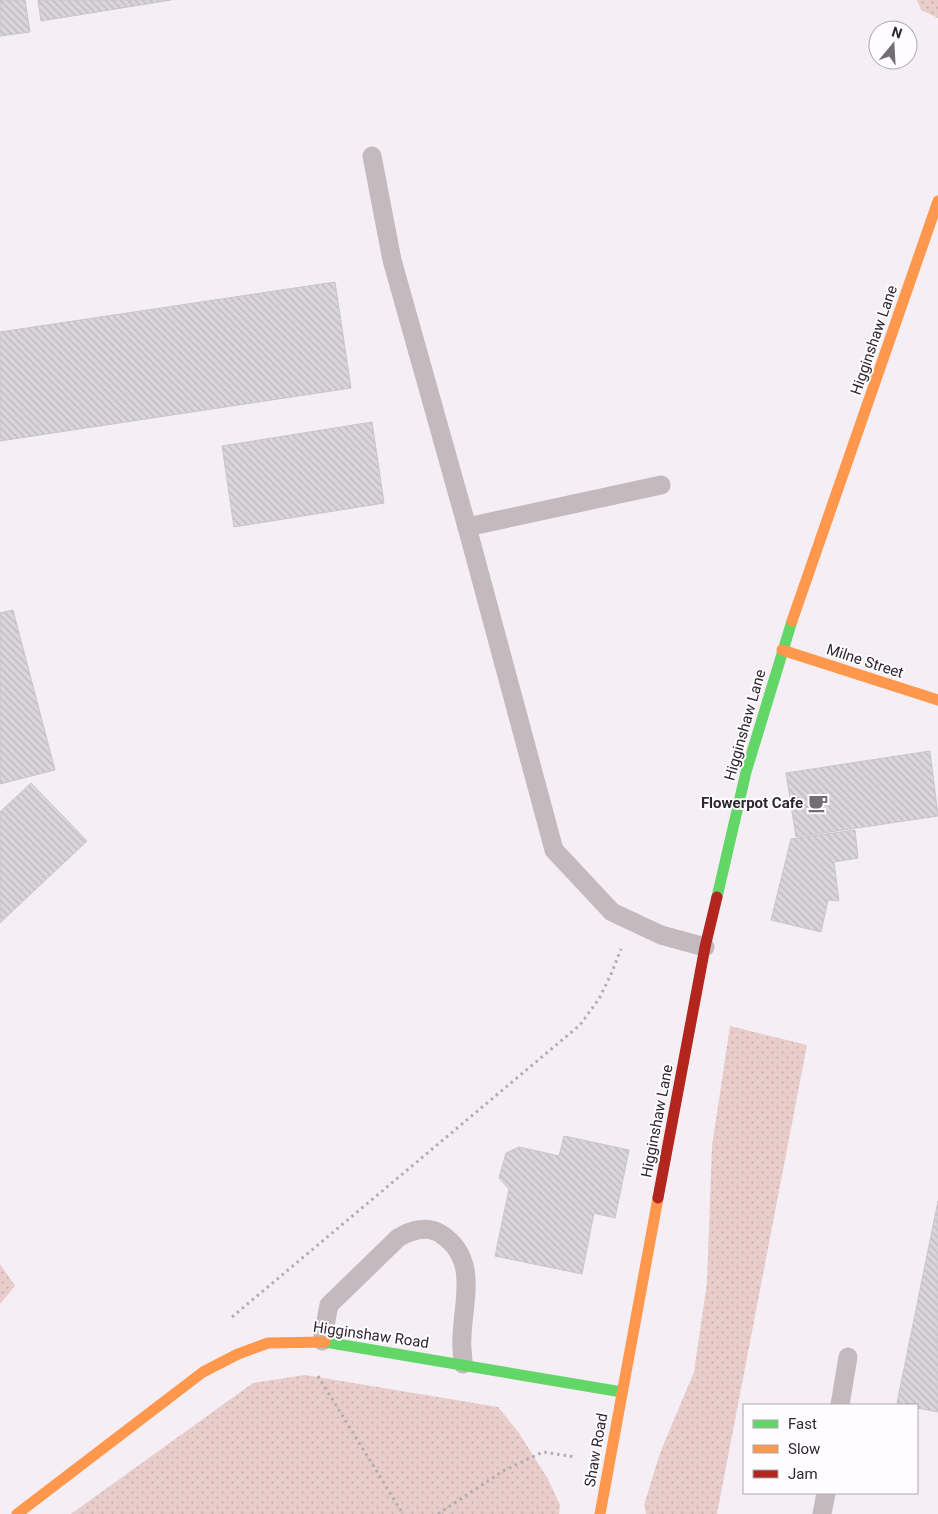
<svg xmlns="http://www.w3.org/2000/svg" width="938" height="1514" viewBox="0 0 938 1514" font-family="Roboto,sans-serif">
	<defs>
		<pattern id="grass-dots" width="8" height="8" patternUnits="userSpaceOnUse" patternTransform="scale(1.25)"><rect width="8" height="8" fill="#e8cdcb"/><path d="M2 2h.1M6 6h.1" fill="none" stroke="#c7b0ae" stroke-width="1.8" stroke-linecap="round"/></pattern>
		<pattern id="building-back-hatch" width="6" height="6" patternUnits="userSpaceOnUse" patternTransform="scale(1.25)"><rect width="6" height="6" fill="#d8d5db"/><path d="M-1 5l2 2M0 0l6 6M5-1l2 2" fill="none" stroke="#bab7bc"/></pattern>
	</defs>
	<rect width="100%" height="100%" fill="#f5eff5"/>
	<g fill="url(#grass-dots)">
		<polygon points="917,0 938,0 938,18 921,10"/>
		<polygon points="730,1026 807,1045 717,1514 646,1514 644,1505 660,1453 694,1372 707,1282 712,1146"/>
		<polygon points="0,1264 15,1286 0,1304"/>
		<polygon points="305,1375 498,1407 519,1433 548,1479 560,1505 559,1514 71,1514 253,1383"/>
	</g>
	<g fill="url(#building-back-hatch)" stroke="#c8c5cb">
		<polygon points="0,0 25,0 30,32 0,36"/>
		<polygon points="38,0 171,0 41,21"/>
		<polygon points="335,282 351,388 0,441 0,332"/>
		<polygon points="372,422 384,503 234,527 222,446"/>
		<polygon points="13,610 55,770 0,784 0,613"/>
		<polygon points="930,751 938,816 796,837 786,773"/>
		<polygon points="31,783 87,841 0,923 0,812"/>
		<polygon points="855,830 858,858 834,862 839,901 828,900 821,932 771,920 791,839"/>
		<polygon points="564,1136 629,1150 615,1218 594,1213 582,1274 495,1256 509,1189 499,1178 506,1153 519,1147 559,1156"/>
		<polygon points="938,1201 938,1412 917,1408 917,1405 897,1403"/>
	</g>
	<g fill="none" stroke-linecap="round" stroke-linejoin="round">
		<g stroke="#b3acaf" stroke-width="3" stroke-dasharray="2.5 4" stroke-linecap="butt">
			<polyline points="232,1317 580,1025 599,999 612,972 621,949"/>
			<polyline points="318,1376 403,1514"/>
			<polyline points="438,1514 503,1471 543,1452 575,1457"/>
		</g>
		<g stroke="#c4b9bd" stroke-width="19">
			<polyline points="372,156 392,260 467,527 554,850 612,912 661,935 705,947"/>
			<polyline points="467,527 661,485"/>
			<path d="M322 1341 329 1305 398 1238C411 1230 428 1225 441 1234 479 1259 463 1300 462 1337 461 1346 463 1355 463 1364"/>
			<polyline points="840,1405 848,1357"/>
			<polyline points="822,1514 826,1493"/>
		</g>
		<g stroke="#63d668" stroke-width="11">
			<polyline points="717,897 746,772 792,621"/>
			<polyline points="325,1342 622,1392"/>
		</g>
		<g stroke="#ff974d" stroke-width="11">
			<polyline points="792,621 938,201"/>
			<polyline points="782,650 938,700"/>
			<polyline points="17,1514 203,1372 238,1354 268,1343 325,1342"/>
			<polyline points="600,1514 658,1198"/>
		</g>
		<polyline stroke="#b3261e" stroke-width="11" points="658,1198 705,947 717,897"/>
	</g>
	<defs>
		<symbol id="cafe-bare" viewBox="-9 -9 18 18"><path d="M-5.5-4.5H6V0H3Q3 3.5 0 3.5H-2.5Q-5.5 3.5-5.5 0ZM3-3.2v2h1.7v-2ZM-6 4.5H4V6H-6Z" fill="#726e72" stroke="#fffdff" stroke-width="2.5" paint-order="stroke"/></symbol>
	</defs>
	<g fill-rule="evenodd">
		<use href="#cafe-bare" x="804" y="789" width="28" height="28"/>
	</g>
	<g text-anchor="middle" dominant-baseline="central" stroke-width="4" stroke-linejoin="round" paint-order="stroke">
		<g font-size="15" fill="#2c282c" stroke="#fffdff">
			<text transform="translate(874 340) rotate(-71)">Higginshaw Lane</text>
			<text transform="translate(865 661) rotate(18)">Milne Street</text>
			<text transform="translate(745 725) rotate(-74)">Higginshaw Lane</text>
			<text transform="translate(657 1121) rotate(-79)">Higginshaw Lane</text>
			<text transform="translate(371 1335) rotate(8)">Higginshaw Road</text>
			<text transform="translate(596 1450) rotate(-80)">Shaw Road</text>
		</g>
		<g font-size="15" font-weight="bold" fill="#2c282c" stroke="#fffdff" text-anchor="end">
			<text x="803" y="803">Flowerpot Cafe</text>
		</g>
	</g>
	<rect x="743" y="1404" width="175" height="90" fill="#fffdff" stroke="#aba8ab"/>
	<rect x="753" y="1420" width="25" height="8" fill="#63d668" stroke="#aba8ab"/>
	<text x="788" y="1429" font-size="15" fill="#2c282c">Fast</text>
	<rect x="753" y="1445" width="25" height="8" fill="#ff974d" stroke="#aba8ab"/>
	<text x="788" y="1454" font-size="15" fill="#2c282c">Slow</text>
	<rect x="753" y="1470" width="25" height="8" fill="#b3261e" stroke="#aba8ab"/>
	<text x="788" y="1479" font-size="15" fill="#2c282c">Jam</text>
	<g transform="translate(893 45) rotate(18)"><circle r="24" fill="#fffdff" stroke="#aba8ab"/>
	<path d="M0-4L9 19L0 12L-9 19Z" fill="#726e72"/>
	<text y="-8" font-size="14" font-weight="bold" text-anchor="middle" fill="#2c282c">N</text>
	</g>
</svg>
